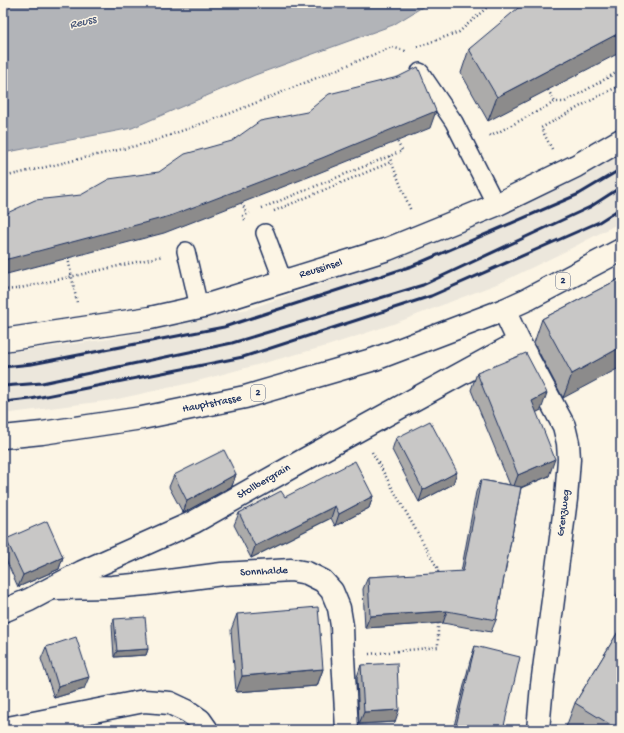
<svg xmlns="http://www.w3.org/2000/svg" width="624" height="733" viewBox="0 0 624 733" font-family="'Gochi Hand',sans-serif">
	<rect width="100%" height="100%" fill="#fcf5e5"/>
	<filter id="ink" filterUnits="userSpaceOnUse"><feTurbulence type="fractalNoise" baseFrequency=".025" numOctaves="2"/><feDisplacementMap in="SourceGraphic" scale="8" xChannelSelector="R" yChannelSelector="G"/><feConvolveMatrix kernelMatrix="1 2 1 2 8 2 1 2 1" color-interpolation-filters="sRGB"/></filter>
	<g filter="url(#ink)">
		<polygon fill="#ece7dc" points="621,152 621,222 568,250 502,282 393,324 327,346 190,383 113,400 3,414 3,353 110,339 252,308 385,262 480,222"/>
		<polygon fill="#b2b4b8" stroke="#767f94" points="3,3 429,3 393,25 255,75 132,128 3,153"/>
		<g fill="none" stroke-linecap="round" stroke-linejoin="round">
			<defs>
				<g id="service">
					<polyline points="420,72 454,122 496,205"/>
					<polyline points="265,233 283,281"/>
					<polyline points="186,251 199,307"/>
				</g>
				<g id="minor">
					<polyline points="504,310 519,342 564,426 568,443 569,459 566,499 542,685 538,730"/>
					<polyline points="3,340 150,318 204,306 388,249 496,205 576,166 621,140"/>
					<polyline points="55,588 112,587 146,584 222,574 291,570 307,573 323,581 332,591 339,608 342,626 343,657 347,730"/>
					<polyline points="3,611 29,600 82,572 194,522 302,461 519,342"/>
					<polyline points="3,729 144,701 170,703 187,711 200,720 207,730"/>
				</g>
				<polyline id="primary" points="3,437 42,433 142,418 245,397 375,359 504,310 528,299 621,250"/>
			</defs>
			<use href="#service" stroke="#1b2f5e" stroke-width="20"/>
			<use href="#minor" stroke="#1b2f5e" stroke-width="25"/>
			<use href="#primary" stroke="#1b2f5e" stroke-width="25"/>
			<g stroke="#1b2f5e" stroke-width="2.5" stroke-dasharray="1 3" stroke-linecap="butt">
				<polyline points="417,47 459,32 492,3"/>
				<polyline points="548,90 555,102"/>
				<polyline points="490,135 491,136 555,102 565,102 621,70"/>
				<polyline points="552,149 541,128 599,96 621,85"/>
				<polyline points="389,156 411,211"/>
				<polyline points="3,177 148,143 231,113 392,47 405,51 407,53"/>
				<polyline points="242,203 247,214"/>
				<polyline points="262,208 402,151 397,141"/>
				<polyline points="274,211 391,162"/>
				<polyline points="245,220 243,216 250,213"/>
				<polyline points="68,258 77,303"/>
				<polyline points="3,290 16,289 163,256"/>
				<polyline points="372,452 438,569 438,576"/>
				<polyline points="369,654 438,647 438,621"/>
			</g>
			<use href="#service" stroke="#fcf5e5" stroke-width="17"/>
			<use href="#minor" stroke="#fcf5e5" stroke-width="22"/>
			<use href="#primary" stroke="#fcf5e5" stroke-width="22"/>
			<g stroke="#1b2f5e" stroke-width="3">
				<polyline points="3,367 32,364 224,327 412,266 579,194 621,169"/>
				<polyline points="3,386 42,383 232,343 423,285 590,207 621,187"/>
				<polyline points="3,402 31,399 243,357 431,296 599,222 621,208"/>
			</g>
		</g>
		<g fill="#acabaa" stroke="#1b2f5e">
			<polygon points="536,4 488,121 461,73 469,49"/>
			<polygon points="621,278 563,398 534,343 542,319"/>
			<polygon points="477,373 541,410 536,412 549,476 521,488 496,620 491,632 443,623 365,628 363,589 368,577 461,572 476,492 481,480 510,485 471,390"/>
			<polygon points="396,438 453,484 419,502 392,450"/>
			<polygon points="236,474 232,486 183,513 169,487 174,475"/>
			<polygon points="373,496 369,508 335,526 331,518 251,558 234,525 239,513 285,497"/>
			<polygon points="6,539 63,557 59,569 18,587 3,553 3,548"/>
			<polygon points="621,585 621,600 616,597"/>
			<polygon points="237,614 323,669 317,686 236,692 231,630"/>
			<polygon points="114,619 148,649 146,655 114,657 112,625"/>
			<polygon points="621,627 621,729 620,730 571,730 566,727 575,703"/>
			<polygon points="475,646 503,730 453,730 470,661"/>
			<polygon points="46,647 84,689 54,698 41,659"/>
			<polygon points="361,665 395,722 359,724 357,677"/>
		</g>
		<g fill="#8c8b8b" stroke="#1b2f5e">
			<polygon points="621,32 621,52 488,121 497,97"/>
			<polygon points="436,111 430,128 316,174 164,233 3,275 3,260"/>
			<polygon points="621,347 621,367 563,398 572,374"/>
			<polygon points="547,393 541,410 526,418 532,401"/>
			<polygon points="555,459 549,476 512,491 518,475"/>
			<polygon points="457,472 453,484 419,502 423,490"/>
			<polygon points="236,474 232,486 183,513 187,501"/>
			<polygon points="373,496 369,508 335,526 339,514"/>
			<polygon points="335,506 331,518 251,558 255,546"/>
			<polygon points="63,557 59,569 18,587 23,575"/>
			<polygon points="447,611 443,623 365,628 370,616"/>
			<polygon points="148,649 146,655 114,657 117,651"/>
			<polygon points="323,669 317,686 236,692 242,676"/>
			<polygon points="89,677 84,689 54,698 58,686"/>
			<polygon points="399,710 395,722 359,724 364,712"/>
			<polygon points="621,719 621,729 620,730 615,730"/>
		</g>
		<g fill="#c8c7c6" stroke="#1b2f5e">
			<polygon points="537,3 621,3 621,32 497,97 469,49 518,8 536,4"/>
			<polygon points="418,67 436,111 322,158 170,216 12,258 3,260 3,215 35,200 81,195 109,179 159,172 185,154 232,141 260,121 307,112 329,94 398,77"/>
			<polygon points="621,278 621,347 572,374 542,319"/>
			<polygon points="526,353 547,393 532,401 555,459 518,475 477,373"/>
			<polygon points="430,421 457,472 423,490 396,438"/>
			<polygon points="224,450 236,474 187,501 174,475"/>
			<polygon points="355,461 373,496 339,514 335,506 255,546 239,513 281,491 285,497"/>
			<polygon points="481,480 521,487 496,620 447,611 370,616 368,577 463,571"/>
			<polygon points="47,521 63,557 23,575 6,539"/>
			<polygon points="318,607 323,669 242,676 237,614"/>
			<polygon points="145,617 148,649 117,651 114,619"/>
			<polygon points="621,627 621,719 616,728 575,703"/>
			<polygon points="76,637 89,677 58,686 46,647"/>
			<polygon points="475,646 520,657 503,730 455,730"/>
			<polygon points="397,663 399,710 364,712 361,665"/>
		</g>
	</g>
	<g text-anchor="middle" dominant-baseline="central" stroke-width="3" stroke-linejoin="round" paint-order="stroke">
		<g fill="#fcf5e5" stroke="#5e6a86" stroke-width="1">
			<rect x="556" y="273" width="14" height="16" rx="3"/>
			<rect x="251" y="385" width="14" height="16" rx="3"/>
		</g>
		<g font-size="10" font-weight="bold" fill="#1b2f5e">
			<text x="563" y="281">2</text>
			<text x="258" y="393">2</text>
		</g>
		<g font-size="11" fill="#1b2f5e" stroke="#fcf5e5">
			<text transform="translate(321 269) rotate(-17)">Reussinsel</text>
			<text transform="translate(212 404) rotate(-11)">Hauptstrasse</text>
			<text transform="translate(264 482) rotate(-30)">Stollbergrain</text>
			<text transform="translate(564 513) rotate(-83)">Grenzweg</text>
			<text transform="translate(264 572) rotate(-3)">Sonnhalde</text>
		</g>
		<g font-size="12" font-style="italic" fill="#485779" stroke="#fcf5e5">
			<text transform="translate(83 23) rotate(-14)">Reuss</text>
		</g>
	</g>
	<rect width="624" height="733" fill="none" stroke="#fcf5e5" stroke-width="16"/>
	<rect x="8" y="8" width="608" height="717" fill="none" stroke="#1b2f5e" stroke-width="1.5" filter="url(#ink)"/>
</svg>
